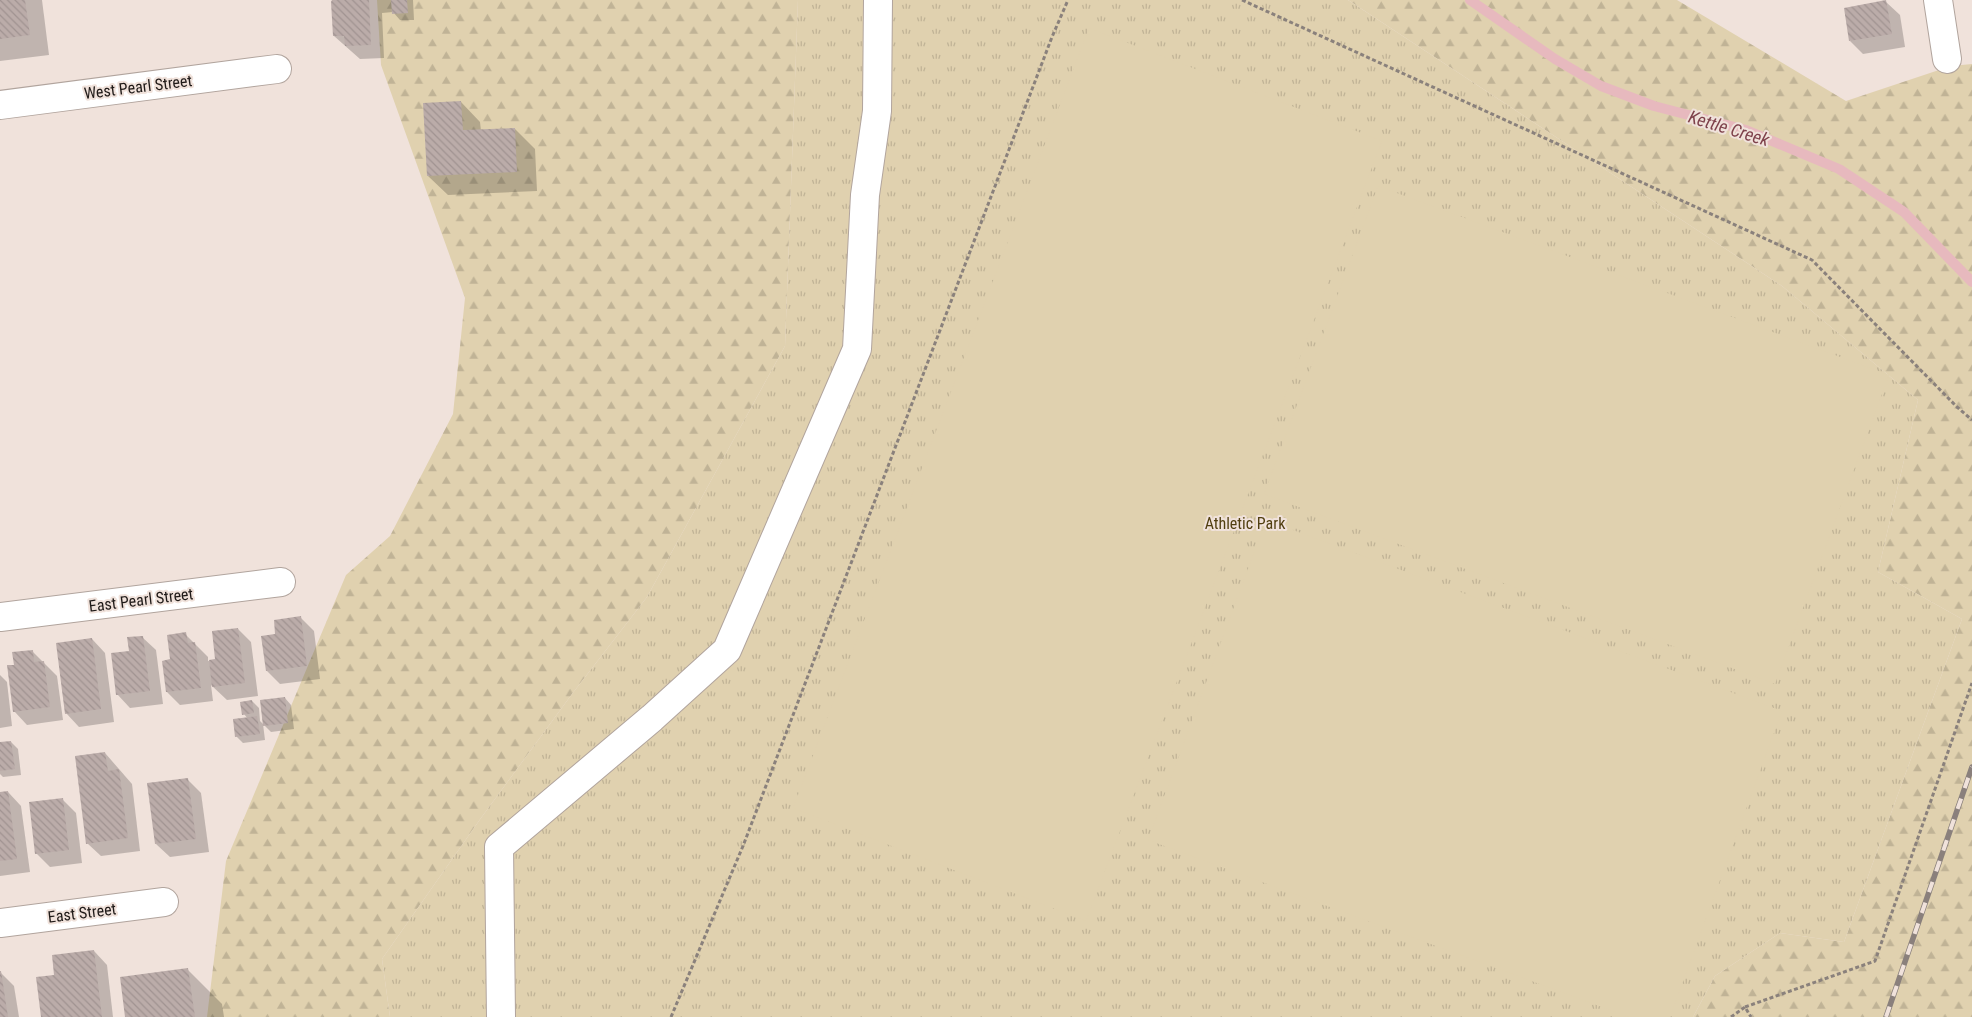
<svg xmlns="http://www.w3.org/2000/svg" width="1972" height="1017" viewBox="0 0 1972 1017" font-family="'Roboto Condensed',sans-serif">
	<defs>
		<pattern id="forest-firs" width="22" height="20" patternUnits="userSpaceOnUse" patternTransform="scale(1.25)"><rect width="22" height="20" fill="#e0d1af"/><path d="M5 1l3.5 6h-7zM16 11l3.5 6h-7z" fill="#c0b396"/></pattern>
		<pattern id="park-tufts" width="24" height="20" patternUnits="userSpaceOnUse" patternTransform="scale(1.25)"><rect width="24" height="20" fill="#e0d1af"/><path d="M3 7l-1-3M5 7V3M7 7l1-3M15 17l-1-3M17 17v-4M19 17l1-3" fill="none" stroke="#c0b396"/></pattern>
		<pattern id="building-back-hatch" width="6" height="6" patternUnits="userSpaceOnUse" patternTransform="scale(1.25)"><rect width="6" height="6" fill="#bbaca9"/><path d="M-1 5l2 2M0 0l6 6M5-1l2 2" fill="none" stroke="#a09391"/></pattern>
	</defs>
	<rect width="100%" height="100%" fill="#f0e2db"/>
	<g fill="url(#forest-firs)">
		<polygon points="377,0 798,0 785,346 647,597 572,694 481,818 382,959 390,1017 207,1017 226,861 346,575 390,536 453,414 465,298 381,65"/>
		<polygon points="1348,0 1677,0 1846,101 1951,66 1972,64 1972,1017 1693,1017 1715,976 1780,933 1844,942 1962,619 1878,572 1918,400 1782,286"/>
	</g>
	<polygon fill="url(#park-tufts)" points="798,0 1348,0 1782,286 1918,400 1878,572 1962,619 1844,942 1780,933 1715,976 1693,1017 390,1017 382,959 481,818 572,694 647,597 785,346"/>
	<g fill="#e0d1af">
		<polygon points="1089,28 1382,141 1086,921 793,808"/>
		<polygon points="1378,186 1889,375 1775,684 1264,494"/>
		<polygon points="1266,520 1782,711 1670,1017 1629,1017 1148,840"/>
	</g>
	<g fill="#0003">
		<polygon points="0,0 42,0 49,55 0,61"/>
		<polygon points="333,0 413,0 414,20 400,20 393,12 382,13 384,58 360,59 334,36"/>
		<polygon points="1886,2 1900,15 1905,47 1863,54 1850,41"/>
		<polygon points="461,102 480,122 481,131 515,129 535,149 537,191 448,195 428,176"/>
		<polygon points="301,618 314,631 320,679 280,684 267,671 277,635"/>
		<polygon points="238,629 251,642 258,696 227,700 211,685 213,701 180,705 167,692 172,660 185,634 208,657 208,661 217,660"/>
		<polygon points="142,637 156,650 163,704 130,708 117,694 130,652"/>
		<polygon points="92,639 105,653 114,722 79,727 66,713"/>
		<polygon points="32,651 57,676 63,720 27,725 14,711 15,666"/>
		<polygon points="0,675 7,682 12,726 0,728"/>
		<polygon points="285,698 291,705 294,729 271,732 263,724 265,740 243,743 236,736 248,719 244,714 252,701 259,708 260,721 264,725"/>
		<polygon points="11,742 18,749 21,775 3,777 0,774 0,743"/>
		<polygon points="105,753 132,784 140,851 101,856 87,843"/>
		<polygon points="188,780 201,793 209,852 170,857 156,844"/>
		<polygon points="8,792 21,806 30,872 0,876 0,793"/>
		<polygon points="62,799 76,813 82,863 50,867 37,854"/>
		<polygon points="94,951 107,965 113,1017 42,1017 56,976"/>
		<polygon points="188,970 222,1004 224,1017 126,1017"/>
		<polygon points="0,972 14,986 19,1017 0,1017"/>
	</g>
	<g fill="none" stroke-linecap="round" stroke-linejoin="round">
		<polyline stroke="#e7b9be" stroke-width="10" points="1470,0 1555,59 1601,86 1654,106 1746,130 1839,169 1904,212 1972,282"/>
	</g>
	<g fill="url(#building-back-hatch)">
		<polygon points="0,0 25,0 30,35 0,39"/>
		<polygon points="332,0 369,0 371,45 345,46 344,36 333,36 331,2"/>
		<polygon points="391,0 407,0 408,13 392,14"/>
		<polygon points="1886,0 1892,34 1849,41 1844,8"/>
		<polygon points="461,101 463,130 515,128 517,172 427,176 423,103"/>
		<polygon points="301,616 307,666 266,671 261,636 275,634 274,620"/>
		<polygon points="238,628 245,683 212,687 209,660 215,659 212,631"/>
		<polygon points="186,632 188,643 195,642 201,688 166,692 162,661 170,659 167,635"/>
		<polygon points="143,636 150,691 116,695 111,653 129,651 127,637"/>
		<polygon points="92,638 101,709 65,714 56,643"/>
		<polygon points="33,650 34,662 44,661 50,707 13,712 7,665 14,665 12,652"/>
		<polygon points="285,697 288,723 263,726 260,700"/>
		<polygon points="252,700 254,713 242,715 240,702"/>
		<polygon points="257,716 260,734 235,737 233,719"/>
		<polygon points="11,741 15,769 0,771 0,742"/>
		<polygon points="105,752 108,771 119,769 128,838 86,844 75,756"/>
		<polygon points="188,778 196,839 155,844 147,783"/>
		<polygon points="8,791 17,859 0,861 0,792"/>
		<polygon points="63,798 69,850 35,854 29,802"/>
		<polygon points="94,950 102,1017 41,1017 36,977 54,975 52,955"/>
		<polygon points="188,968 195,1017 125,1017 120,977"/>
		<polygon points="0,971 1,971 8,1017 0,1017"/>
	</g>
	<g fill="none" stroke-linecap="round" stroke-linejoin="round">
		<defs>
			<g id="minor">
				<polyline points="1938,0 1947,59"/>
				<polyline points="0,105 277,69"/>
				<polyline points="0,617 281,582"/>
				<polyline points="0,923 164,902"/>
				<polyline points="501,1017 499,847 652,718 727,650 857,349 865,195 877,111 878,0"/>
			</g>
		</defs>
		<use href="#minor" stroke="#b1a49d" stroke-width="30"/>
		<g stroke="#8a817c" stroke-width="3" stroke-dasharray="4 2.5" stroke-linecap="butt">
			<polyline points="1242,0 1812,260 1957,407 1972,420"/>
			<polyline points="1745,1007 1875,961 1972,683"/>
			<polyline points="671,1017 743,846 1052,37 1068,0"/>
			<polyline points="1731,1017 1745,1007 1751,1017"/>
		</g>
		<use href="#minor" stroke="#fff" stroke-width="28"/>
		<defs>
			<polyline id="rail" points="1886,1017 1972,767"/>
		</defs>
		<use href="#rail" stroke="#8a807c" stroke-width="5.5"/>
		<use href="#rail" stroke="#f0e2db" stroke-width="4" stroke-dasharray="11" stroke-linecap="butt"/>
	</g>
	<g text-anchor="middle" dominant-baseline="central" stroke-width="4" stroke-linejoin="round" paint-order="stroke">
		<g font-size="16" fill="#1f1a18" stroke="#f0e2db">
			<text transform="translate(138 87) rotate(-7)">West Pearl Street</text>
			<text transform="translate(141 600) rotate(-7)">East Pearl Street</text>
			<text transform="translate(82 913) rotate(-7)">East Street</text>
		</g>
		<g font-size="16" fill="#513f10" stroke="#f0e2db">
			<text x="1245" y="523">Athletic Park</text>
		</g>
		<g font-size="18" font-style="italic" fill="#7e414b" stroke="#f0e2db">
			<text transform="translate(1729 128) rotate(17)">Kettle Creek</text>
		</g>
	</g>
</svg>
